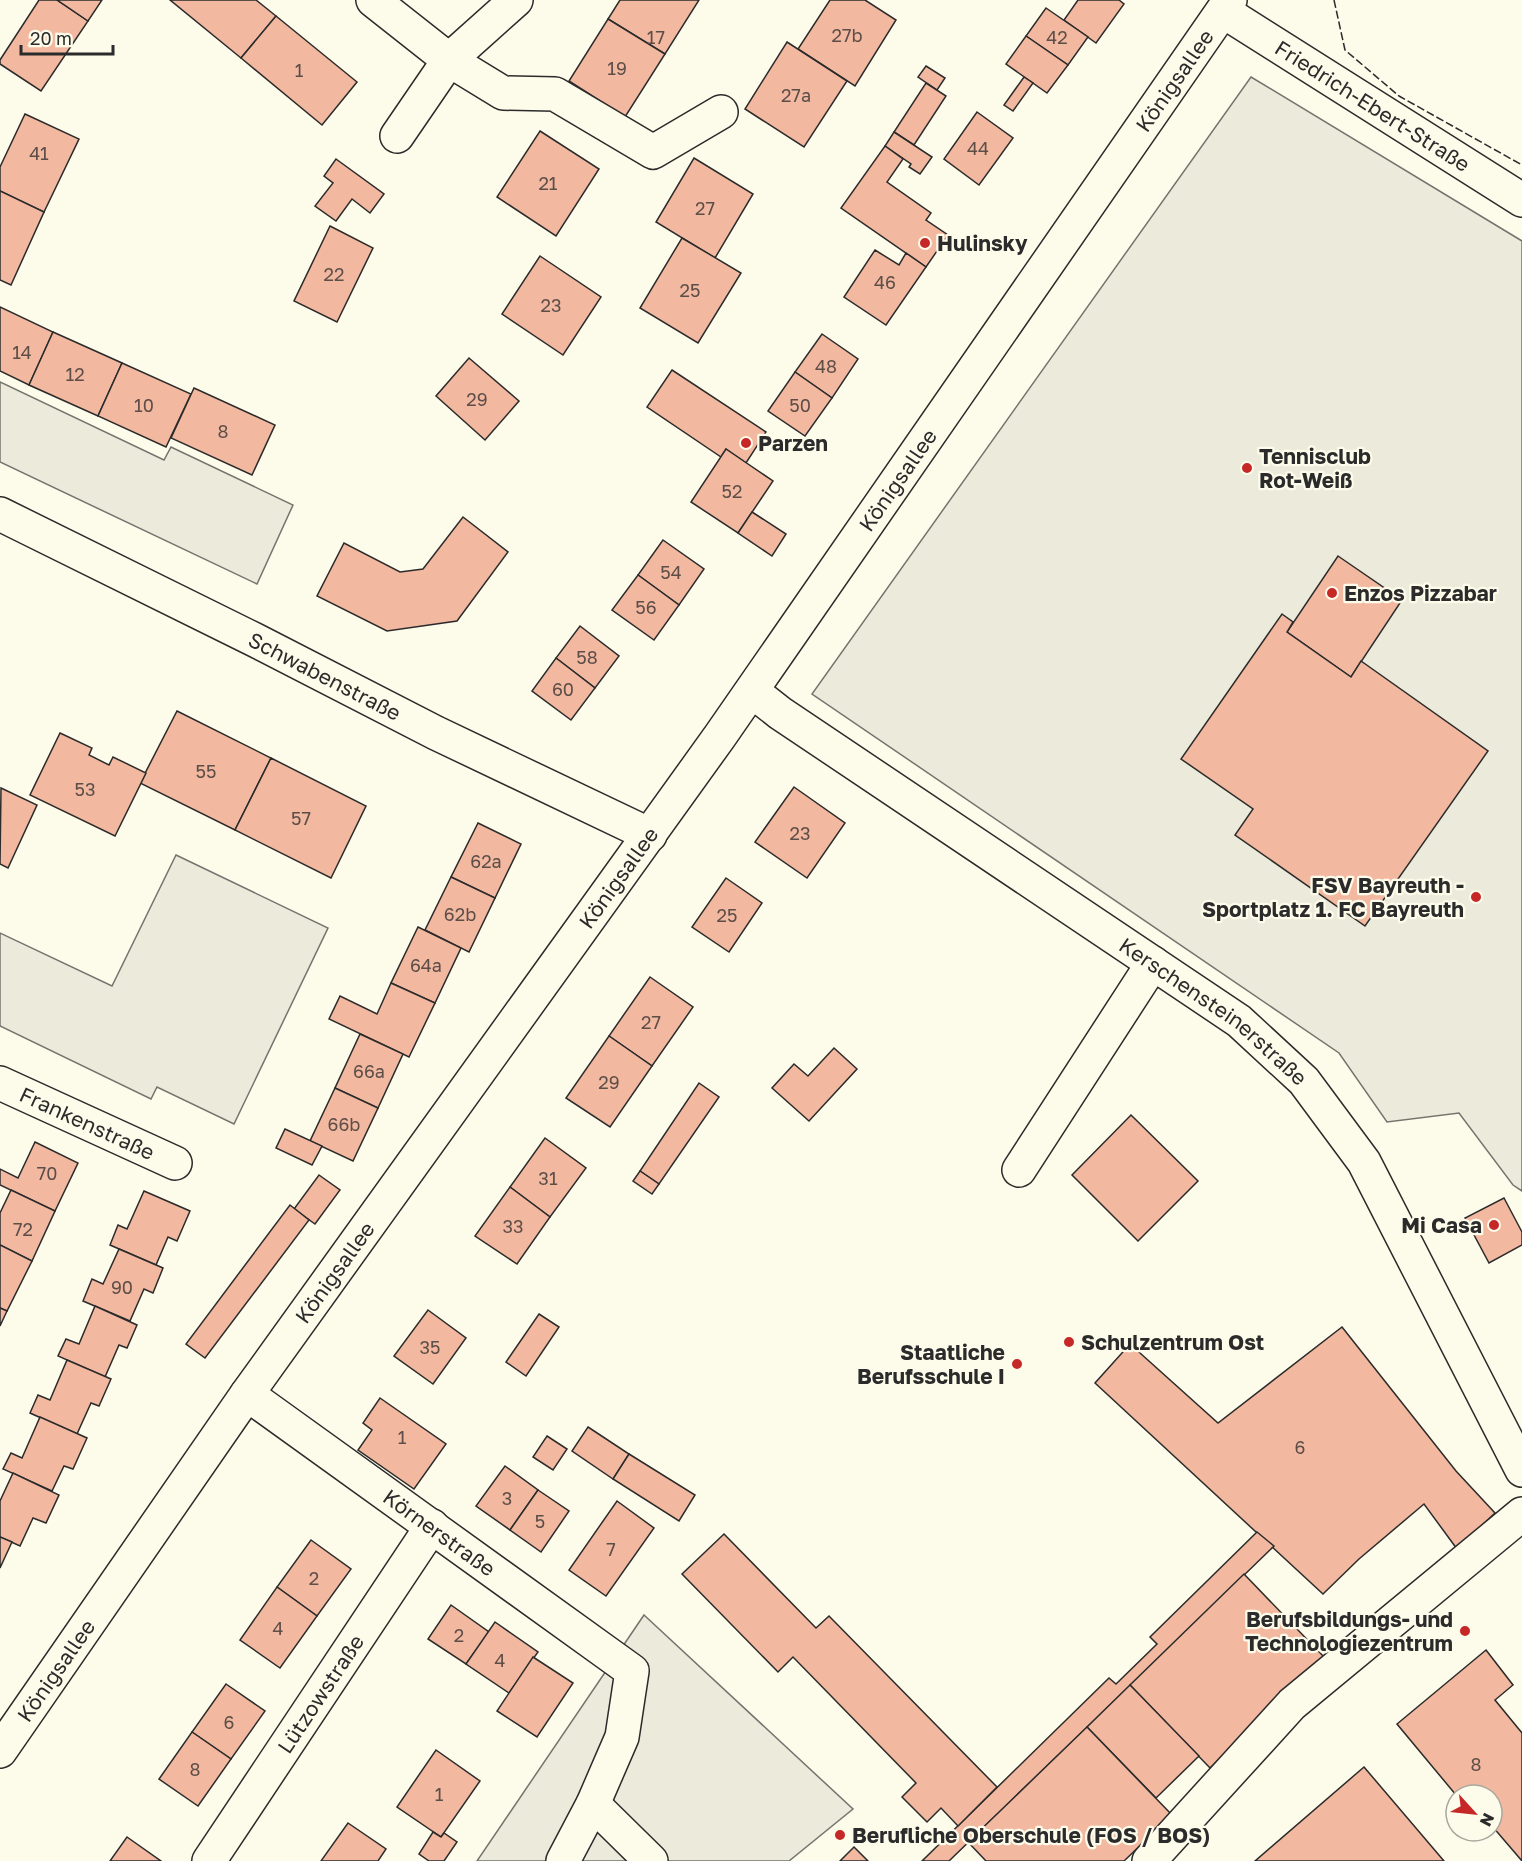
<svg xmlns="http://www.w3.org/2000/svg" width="1522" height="1861" viewBox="0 0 1522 1861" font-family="'Golos Text',sans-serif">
	<rect width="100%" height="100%" fill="#fdfbea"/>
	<polygon fill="#ecebdb" stroke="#74746e" stroke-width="1.5" points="1251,77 1522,241 1522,1191 1513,1185 1459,1113 1387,1122 1339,1053 812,694"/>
	<g fill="#eceadb" stroke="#74746e" stroke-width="1.5">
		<polygon points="0,382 164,460 171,447 293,505 257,584 0,462"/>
		<polygon points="176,855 328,928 234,1124 157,1087 151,1099 0,1026 0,933 112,986"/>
		<polygon points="644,1615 853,1809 789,1861 477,1861"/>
	</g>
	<g fill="#f2b8a0" stroke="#2b2b2b" stroke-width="1.5">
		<polygon points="39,0 57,0 88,21 41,91 0,64 0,60"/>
		<polygon points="57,0 102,0 88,21"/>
		<polygon points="170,0 256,0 276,16 241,58"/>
		<polygon points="620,0 699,0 665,54 608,19"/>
		<polygon points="830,0 865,0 896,20 855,86 798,49"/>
		<polygon points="1078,0 1119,0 1124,4 1096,43 1064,20"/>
		<polygon points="1046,8 1088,37 1068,65 1026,36"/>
		<polygon points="276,16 357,82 322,125 241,58"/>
		<polygon points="608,19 665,54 625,117 569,81"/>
		<polygon points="1026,36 1068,65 1047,93 1006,64"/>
		<polygon points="787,42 847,81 804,147 745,109"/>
		<polygon points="926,66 945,78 937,90 918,77"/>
		<polygon points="1024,77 1033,83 1013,111 1004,105"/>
		<polygon points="926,83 946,96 914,145 894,132"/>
		<polygon points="977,112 1013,138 979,185 944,159"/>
		<polygon points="25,114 79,139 44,212 0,191 0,167"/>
		<polygon points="540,131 599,169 556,236 497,197"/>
		<polygon points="894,132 932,157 920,174 909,167 911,164 885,146"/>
		<polygon points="885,146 903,159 887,182 931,213 926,220 948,235 926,267 841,208"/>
		<polygon points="694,158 753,194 715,258 656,222"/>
		<polygon points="336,159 384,194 370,213 352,199 336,221 315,206 333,183 324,176"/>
		<polygon points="0,191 44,212 11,285 0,280"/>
		<polygon points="330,226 373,248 337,322 294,301"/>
		<polygon points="682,238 741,273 698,343 640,308"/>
		<polygon points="875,250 899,265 906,253 926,267 886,325 844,297"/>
		<polygon points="540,256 601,297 563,355 502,314"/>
		<polygon points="0,307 53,332 29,385 0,371"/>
		<polygon points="53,332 122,363 98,416 29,385"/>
		<polygon points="822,334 858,359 832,398 795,372"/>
		<polygon points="469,358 519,401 485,440 436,396"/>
		<polygon points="122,363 191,394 166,447 98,416"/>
		<polygon points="672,370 766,432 746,463 726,449 721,457 647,407"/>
		<polygon points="795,372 832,398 805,436 768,411"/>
		<polygon points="194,388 275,425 252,475 171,438"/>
		<polygon points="726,449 773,481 738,533 691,502"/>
		<polygon points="752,512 786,534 772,556 738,533"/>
		<polygon points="463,517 508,552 457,621 387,631 317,596 344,543 400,572 423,569"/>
		<polygon points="663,540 704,569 679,605 638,575"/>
		<polygon points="1338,556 1402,600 1351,677 1287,632"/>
		<polygon points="638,575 679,605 654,640 612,610"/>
		<polygon points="1282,614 1293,622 1287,632 1351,677 1361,661 1488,751 1365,926 1235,835 1253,809 1181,759"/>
		<polygon points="580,626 619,656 595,688 556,658"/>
		<polygon points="556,658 595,688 571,720 532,691"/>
		<polygon points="177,711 271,758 235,830 140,783"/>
		<polygon points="60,733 92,748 89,755 109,765 113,757 146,773 115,836 30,795"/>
		<polygon points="271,758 366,806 331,878 235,830"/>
		<polygon points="794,787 845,823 807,878 755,842"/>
		<polygon points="1,788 37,805 8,868 0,864"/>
		<polygon points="478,823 521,844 495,898 451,877"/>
		<polygon points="451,877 495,898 469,952 425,930"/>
		<polygon points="726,878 762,903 729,952 692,927"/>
		<polygon points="418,927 461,948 435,1003 391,983"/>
		<polygon points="650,977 693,1007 652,1066 609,1036"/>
		<polygon points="391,983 435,1003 409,1057 329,1019 340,996 377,1014"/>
		<polygon points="360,1034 403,1054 378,1108 335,1088"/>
		<polygon points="609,1036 652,1066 610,1127 566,1098"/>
		<polygon points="834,1048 857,1069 809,1121 772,1088 794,1064 808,1076"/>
		<polygon points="699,1083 719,1097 659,1184 640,1171"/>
		<polygon points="335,1088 378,1108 353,1161 310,1141"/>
		<polygon points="1131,1115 1198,1181 1138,1241 1072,1175"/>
		<polygon points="285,1129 322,1146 312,1165 276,1148"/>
		<polygon points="545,1138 586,1168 550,1217 510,1187"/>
		<polygon points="35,1142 78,1163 55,1211 0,1185 0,1169 18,1178"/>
		<polygon points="640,1171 659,1184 652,1194 633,1181"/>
		<polygon points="319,1175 340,1190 315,1224 294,1209"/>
		<polygon points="510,1187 550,1217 517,1264 475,1236"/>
		<polygon points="11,1190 55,1211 32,1261 0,1245 0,1213"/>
		<polygon points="144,1191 190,1211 177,1241 168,1237 156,1265 110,1245 118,1225 127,1229"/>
		<polygon points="1504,1198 1522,1232 1522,1245 1489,1263 1465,1218"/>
		<polygon points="290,1205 309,1220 205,1358 186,1344"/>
		<polygon points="0,1245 32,1261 7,1311 0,1308"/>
		<polygon points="119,1249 163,1268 153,1293 144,1289 130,1321 83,1301 92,1279 103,1284"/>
		<polygon points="95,1306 137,1325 127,1348 119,1345 105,1377 58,1356 66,1339 79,1344"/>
		<polygon points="0,1308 7,1311 0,1326"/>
		<polygon points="428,1310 466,1338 433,1384 394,1356"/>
		<polygon points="539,1314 559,1327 526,1376 506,1362"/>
		<polygon points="1342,1327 1456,1471 1495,1513 1457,1549 1424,1504 1359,1559 1323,1594 1095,1383 1130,1344 1218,1423"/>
		<polygon points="67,1360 111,1379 99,1406 91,1403 77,1434 30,1413 38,1395 50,1400"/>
		<polygon points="380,1398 446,1444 414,1489 358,1450 372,1430 363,1423"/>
		<polygon points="40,1417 87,1438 73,1469 64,1466 52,1491 3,1469 11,1453 22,1458"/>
		<polygon points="588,1427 629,1454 613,1479 572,1451"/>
		<polygon points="547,1436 567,1449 553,1470 533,1457"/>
		<polygon points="629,1454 695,1495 679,1521 613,1479"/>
		<polygon points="505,1466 538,1490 510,1530 476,1506"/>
		<polygon points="13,1473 59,1495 46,1523 33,1518 20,1546 0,1537 0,1501"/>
		<polygon points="538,1490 569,1511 541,1552 510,1530"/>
		<polygon points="617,1501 654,1528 606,1596 569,1570"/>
		<polygon points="1257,1532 1274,1546 949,1861 922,1861 1109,1678 1116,1684 1157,1644 1150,1637"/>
		<polygon points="724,1534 816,1628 829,1616 997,1787 958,1826 941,1808 927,1822 902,1797 916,1783 793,1657 778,1672 682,1574"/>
		<polygon points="0,1537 12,1542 0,1568"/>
		<polygon points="311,1540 351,1569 317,1616 277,1587"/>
		<polygon points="1244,1574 1324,1657 1210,1768 1130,1685"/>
		<polygon points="277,1587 317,1616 280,1668 240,1640"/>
		<polygon points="451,1605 489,1632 466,1664 428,1639"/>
		<polygon points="495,1622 538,1652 509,1693 466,1664"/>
		<polygon points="1486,1650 1513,1685 1495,1700 1522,1733 1522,1861 1492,1826 1492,1795 1456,1795 1397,1724"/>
		<polygon points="533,1657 573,1683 537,1737 497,1711"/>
		<polygon points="226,1684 265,1711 231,1759 192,1732"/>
		<polygon points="1130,1685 1199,1756 1156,1798 1087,1727"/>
		<polygon points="1087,1727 1172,1815 1124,1861 986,1861 968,1842"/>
		<polygon points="192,1732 231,1759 198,1806 159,1779"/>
		<polygon points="436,1750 480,1781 441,1837 397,1807"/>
		<polygon points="1364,1767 1444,1861 1255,1861"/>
		<polygon points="348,1823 386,1849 378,1861 321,1861"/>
		<polygon points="433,1832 441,1837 444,1833 457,1842 444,1861 429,1861 419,1854"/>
		<polygon points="127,1837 161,1861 110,1861"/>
		<polygon points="854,1847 868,1861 840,1861"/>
	</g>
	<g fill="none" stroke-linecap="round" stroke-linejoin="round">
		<defs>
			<g id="minor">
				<polyline points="373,0 449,60 503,93 555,94 653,152 721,112"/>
				<path id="s1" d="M1223 11 1522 200"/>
				<polyline points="397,136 449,60 516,0"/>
				<path id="s2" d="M0 514 255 640 436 733 650 835"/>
				<path id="s3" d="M752 691 780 713 1239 1021 1304 1081 1364 1162 1522 1470"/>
				<path id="s4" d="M0 1083 175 1163"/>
				<polyline points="1019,1170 1153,963"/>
				<path id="s5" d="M247 1394 632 1671 622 1737 593 1804 563 1861"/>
				<polyline points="593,1804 651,1861"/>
				<path id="s6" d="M209 1861 432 1526"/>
				<polyline points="1149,1861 1292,1704 1522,1514"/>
			</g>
			<g id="major">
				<path id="s7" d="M0 1751 247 1394 720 736 1230 0"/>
			</g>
		</defs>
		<use href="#minor" stroke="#2b2b2b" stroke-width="36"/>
		<use href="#major" stroke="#2b2b2b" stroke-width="36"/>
		<use href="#minor" stroke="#fdfbea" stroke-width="33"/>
		<use href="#major" stroke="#fdfbea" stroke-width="33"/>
		<polyline stroke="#2b2b2b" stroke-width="1.5" stroke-dasharray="8 3" stroke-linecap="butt" points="1334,0 1345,50 1399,96 1522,165"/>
	</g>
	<g fill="#c62828" stroke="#fdfbea" stroke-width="2">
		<circle cx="925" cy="243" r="6"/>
		<circle cx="746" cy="443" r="6"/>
		<circle cx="1247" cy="468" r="6"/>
		<circle cx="1332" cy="593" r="6"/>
		<circle cx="1476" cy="897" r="6"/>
		<circle cx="1494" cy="1225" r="6"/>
		<circle cx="1069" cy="1342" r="6"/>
		<circle cx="1017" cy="1364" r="6"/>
		<circle cx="1465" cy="1631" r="6"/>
		<circle cx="840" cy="1835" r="6"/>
	</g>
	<g text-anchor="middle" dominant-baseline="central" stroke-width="4.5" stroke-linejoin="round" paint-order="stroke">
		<g font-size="18" fill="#5d4e48">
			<text x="847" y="35">27b</text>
			<text x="656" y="37">17</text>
			<text x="1057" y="37">42</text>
			<text x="617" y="68">19</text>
			<text x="299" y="70">1</text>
			<text x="796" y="95">27a</text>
			<text x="978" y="148">44</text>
			<text x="39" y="153">41</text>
			<text x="548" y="183">21</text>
			<text x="705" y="208">27</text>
			<text x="334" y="274">22</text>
			<text x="885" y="282">46</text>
			<text x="690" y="290">25</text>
			<text x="551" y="305">23</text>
			<text x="22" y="352">14</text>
			<text x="826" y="366">48</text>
			<text x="75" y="374">12</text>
			<text x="477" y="399">29</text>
			<text x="144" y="405">10</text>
			<text x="800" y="405">50</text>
			<text x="223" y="431">8</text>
			<text x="732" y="491">52</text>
			<text x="671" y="572">54</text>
			<text x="646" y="607">56</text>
			<text x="587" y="657">58</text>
			<text x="563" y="689">60</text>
			<text x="206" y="771">55</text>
			<text x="85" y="789">53</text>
			<text x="301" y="818">57</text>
			<text x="800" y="833">23</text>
			<text x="486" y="861">62a</text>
			<text x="460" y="914">62b</text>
			<text x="727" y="915">25</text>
			<text x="426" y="965">64a</text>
			<text x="651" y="1022">27</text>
			<text x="369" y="1071">66a</text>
			<text x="609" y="1082">29</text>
			<text x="344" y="1124">66b</text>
			<text x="47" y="1173">70</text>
			<text x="548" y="1178">31</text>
			<text x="513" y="1226">33</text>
			<text x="23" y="1229">72</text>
			<text x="122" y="1287">90</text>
			<text x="430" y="1347">35</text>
			<text x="402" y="1437">1</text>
			<text x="1300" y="1447">6</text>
			<text x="507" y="1498">3</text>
			<text x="540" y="1521">5</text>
			<text x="611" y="1549">7</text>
			<text x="314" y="1578">2</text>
			<text x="278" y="1628">4</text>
			<text x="459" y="1635">2</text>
			<text x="500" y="1660">4</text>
			<text x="229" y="1722">6</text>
			<text x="1476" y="1764">8</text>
			<text x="195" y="1769">8</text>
			<text x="439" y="1794">1</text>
		</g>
		<g font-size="21" fill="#2b2b2b" stroke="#fdfbea">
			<text stroke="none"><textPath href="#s7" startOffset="2042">Königsallee</textPath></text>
			<text stroke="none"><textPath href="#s1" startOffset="177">Friedrich-Ebert-Straße</textPath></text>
			<text stroke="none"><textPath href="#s7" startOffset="1556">Königsallee</textPath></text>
			<text stroke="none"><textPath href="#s2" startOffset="363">Schwabenstraße</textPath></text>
			<text stroke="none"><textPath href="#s7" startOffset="1070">Königsallee</textPath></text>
			<text stroke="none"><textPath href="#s3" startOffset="562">Kerschensteinerstraße</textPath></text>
			<text stroke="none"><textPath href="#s4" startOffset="96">Frankenstraße</textPath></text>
			<text stroke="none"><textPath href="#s7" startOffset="584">Königsallee</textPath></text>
			<text stroke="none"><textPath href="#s5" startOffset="237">Körnerstraße</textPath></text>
			<text stroke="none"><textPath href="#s7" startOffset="98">Königsallee</textPath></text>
			<text stroke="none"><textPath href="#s6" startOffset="201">Lützowstraße</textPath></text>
		</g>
		<g font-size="21" font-weight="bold" fill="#2b2b2b" stroke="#fdfbea" text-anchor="start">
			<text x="937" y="243">Hulinsky</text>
			<text x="758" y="443">Parzen</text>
			<text x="1259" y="456">Tennisclub<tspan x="1259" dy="24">Rot-Weiß</tspan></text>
			<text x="1344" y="593">Enzos Pizzabar</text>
			<text x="1464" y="885" text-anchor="end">FSV Bayreuth -<tspan x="1464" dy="24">Sportplatz 1. FC Bayreuth</tspan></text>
			<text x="1482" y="1225" text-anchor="end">Mi Casa</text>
			<text x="1081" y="1342">Schulzentrum Ost</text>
			<text x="1005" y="1352" text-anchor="end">Staatliche<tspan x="1005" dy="24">Berufsschule I</tspan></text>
			<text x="1453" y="1619" text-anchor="end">Berufsbildungs- und<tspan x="1453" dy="24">Technologiezentrum</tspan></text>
			<text x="852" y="1835">Berufliche Oberschule (FOS / BOS)</text>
		</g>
	</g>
	<g transform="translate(1474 1813) rotate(117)"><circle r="28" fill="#fdfbea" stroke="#a9a89e" stroke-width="1.5"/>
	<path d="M0-4.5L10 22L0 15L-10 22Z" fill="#c62828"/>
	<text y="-9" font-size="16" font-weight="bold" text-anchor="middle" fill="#2b2b2b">N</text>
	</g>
	<path d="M21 45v9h92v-9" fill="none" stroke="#2b2b2b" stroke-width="3"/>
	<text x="30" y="45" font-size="18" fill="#2b2b2b" stroke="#fdfbea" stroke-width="4.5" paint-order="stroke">20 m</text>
</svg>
